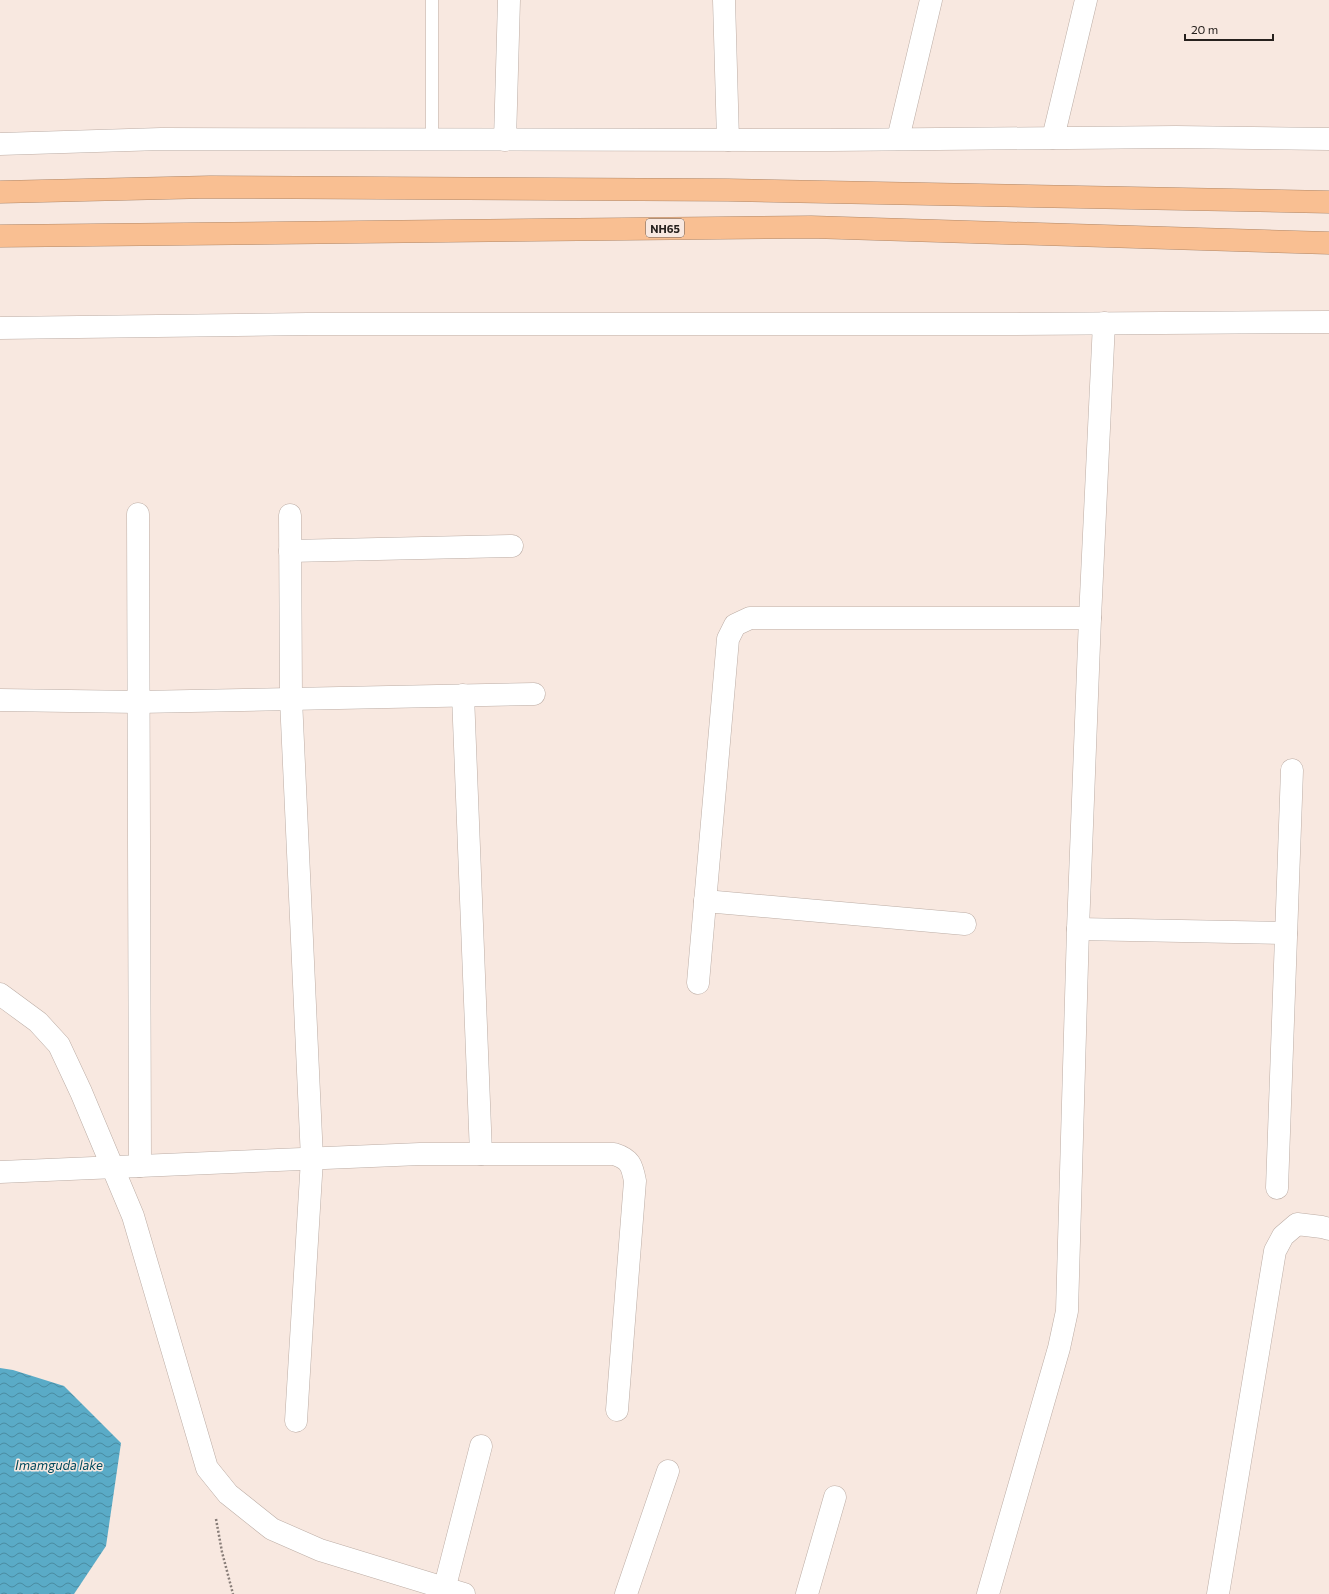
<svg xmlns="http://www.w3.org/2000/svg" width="1329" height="1594" viewBox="0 0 1329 1594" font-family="Commissioner,sans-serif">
	<defs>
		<pattern id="water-waves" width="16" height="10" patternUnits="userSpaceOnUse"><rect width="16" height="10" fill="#5aabc7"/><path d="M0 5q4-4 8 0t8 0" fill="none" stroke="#4a8ba1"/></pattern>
	</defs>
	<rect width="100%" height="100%" fill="#f8e8e0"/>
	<polygon fill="url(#water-waves)" points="0,1368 13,1370 64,1386 121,1443 106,1546 74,1594 0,1594"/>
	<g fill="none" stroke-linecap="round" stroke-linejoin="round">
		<defs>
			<polyline id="lane" points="432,0 432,139"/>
			<g id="street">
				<polyline points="724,0 728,140"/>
				<polyline points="1053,138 1086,0"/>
				<polyline points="898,139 931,0"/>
				<polyline points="505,140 509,0"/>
				<polyline points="138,514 140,1166"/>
				<polyline points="290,515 291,699 312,1159 296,1421"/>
				<polyline points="290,551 512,546"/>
				<polyline points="463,695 481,1154"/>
				<polyline points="0,700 139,702 534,694"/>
				<polyline points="705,901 965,924"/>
				<polyline points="1078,929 1286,933"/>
				<polyline points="698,983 728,639 735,625 750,618 1090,618"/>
				<polyline points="0,994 38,1022 59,1045 81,1092 133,1216 207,1468 228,1494 272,1529 320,1550 464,1594"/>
				<path d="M0 1172 420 1154H614C630 1159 632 1165 635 1181L617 1410"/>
				<polyline points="1277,1188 1292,770"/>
				<polyline points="443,1594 481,1446"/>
				<polyline points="626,1594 668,1471"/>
				<polyline points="807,1594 835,1497"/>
				<polyline points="988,1594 1059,1348 1067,1311 1078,929 1090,618 1104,323"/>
				<polyline points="1218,1594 1275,1251 1283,1236 1297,1224 1322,1227 1329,1229"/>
			</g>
			<g id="secondary">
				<polyline points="0,144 161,139 830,140 1176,137 1329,139"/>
				<polyline points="0,328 308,324 999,324 1329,322"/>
			</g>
			<g id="highway">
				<polyline points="0,192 210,187 728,190 1329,202"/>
				<polyline points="0,236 811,227 1329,243"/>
			</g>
		</defs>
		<use href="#lane" stroke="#bcada5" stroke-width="13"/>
		<use href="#street" stroke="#bcada5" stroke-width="23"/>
		<use href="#secondary" stroke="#bcada5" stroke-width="23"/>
		<use href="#highway" stroke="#b08869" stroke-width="23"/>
		<polyline stroke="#887d78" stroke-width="2.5" stroke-dasharray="2 2" stroke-linecap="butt" points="216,1519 222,1552 233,1594"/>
		<use href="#lane" stroke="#fff" stroke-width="12"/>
		<use href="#street" stroke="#fff" stroke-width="22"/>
		<use href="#secondary" stroke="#fff" stroke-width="22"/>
		<use href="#highway" stroke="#f9bf92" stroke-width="22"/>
	</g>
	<g text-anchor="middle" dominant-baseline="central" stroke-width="3" stroke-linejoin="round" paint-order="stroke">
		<rect fill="#f8e8e0" stroke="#665d58" stroke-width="1" x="646" y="219" width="38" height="18" rx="3"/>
		<g font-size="11" font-weight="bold" fill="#27211e">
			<text x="665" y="228">NH65</text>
		</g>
		<g font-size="13" font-style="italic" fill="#004a5d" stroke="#f8e8e0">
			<text x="59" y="1465">Imamguda lake</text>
		</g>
	</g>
	<path d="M1185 34v6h88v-6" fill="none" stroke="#27211e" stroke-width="2"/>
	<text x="1191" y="34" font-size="12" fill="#27211e" stroke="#f8e8e0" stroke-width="3" paint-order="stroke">20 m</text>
</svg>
